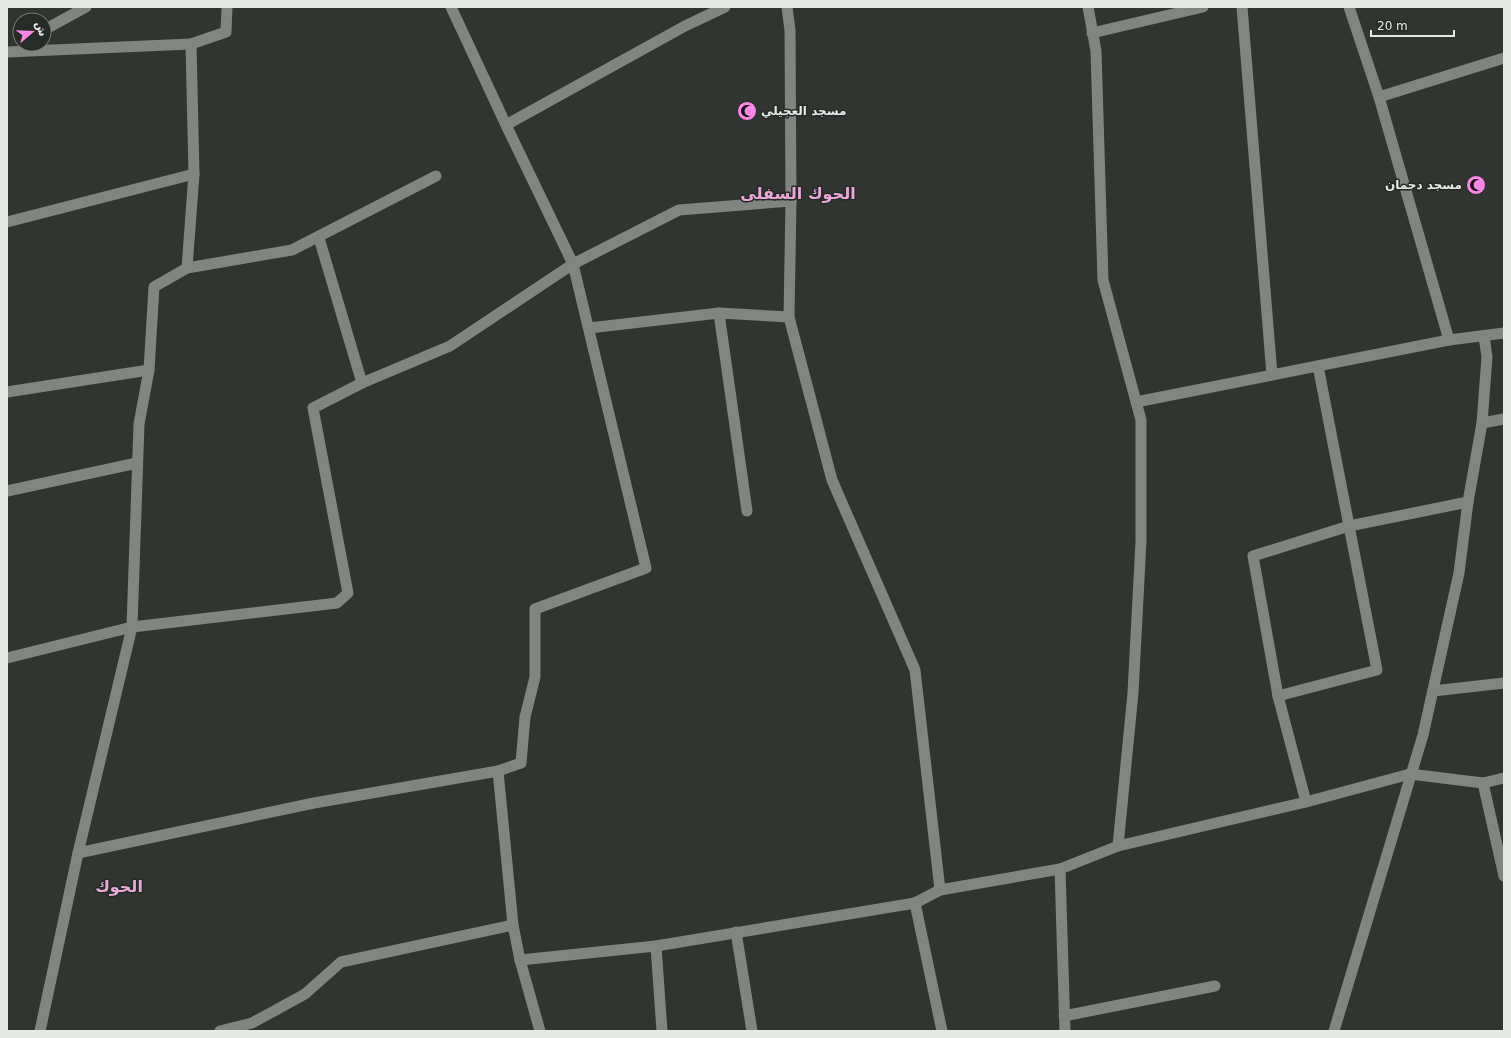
<svg xmlns="http://www.w3.org/2000/svg" width="1511" height="1038" viewBox="0 0 1511 1038" font-family="'DejaVu Sans','Noto Naskh Arabic',sans-serif">
	<rect width="100%" height="100%" fill="#313531"/>
	<g fill="none" stroke-linecap="round" stroke-linejoin="round">
		<g stroke="#818581" stroke-width="11">
			<polyline points="451,7 506,125 573,264 646,568 535,609 535,677 525,717 521,763 498,771 513,925 520,960 540,1031"/>
			<polyline points="1088,7 1096,51 1103,280 1141,420 1141,541 1133,693 1118,846"/>
			<polyline points="1242,7 1272,375"/>
			<polyline points="1349,7 1379,97 1449,340"/>
			<polyline points="44,30 86,7"/>
			<polyline points="1092,33 1203,7"/>
			<polyline points="7,52 191,44"/>
			<polyline points="1379,97 1504,58"/>
			<polyline points="506,125 685,26 725,7"/>
			<polyline points="7,222 194,174"/>
			<polyline points="319,238 362,383"/>
			<polyline points="187,268 292,250 436,176"/>
			<polyline points="789,317 832,480 915,670 940,890"/>
			<polyline points="589,328 719,313"/>
			<polyline points="7,392 149,370"/>
			<polyline points="1136,402 1449,340 1504,333"/>
			<polyline points="1482,423 1504,419"/>
			<polyline points="7,491 137,463"/>
			<polyline points="747,511 719,313 789,317 791,201 790,30 787,7"/>
			<polyline points="7,658 132,627 337,603 348,593 313,408 362,383 450,346 573,264 679,210 791,201"/>
			<polyline points="1433,691 1504,683"/>
			<polyline points="1278,696 1377,670 1318,366"/>
			<polyline points="1483,783 1504,876"/>
			<polyline points="1306,802 1278,696 1253,556 1349,526 1468,502"/>
			<polyline points="78,853 314,803 498,771"/>
			<polyline points="1060,869 1065,1031"/>
			<polyline points="915,903 942,1031"/>
			<polyline points="736,932 752,1031"/>
			<polyline points="656,946 662,1031"/>
			<polyline points="520,960 656,946 915,903 940,890 1060,869 1118,846 1306,802 1410,774 1483,783 1504,778"/>
			<polyline points="1064,1016 1215,986"/>
			<polyline points="40,1031 78,853 132,627 139,424 149,370 154,287 187,268 194,174 191,44 226,32 227,7"/>
			<polyline points="220,1031 252,1023 305,994 341,962 513,925"/>
			<polyline points="1334,1031 1423,735 1459,573 1468,502 1482,423 1487,357 1484,336"/>
		</g>
	</g>
	<defs>
		<symbol id="mosque-disc" viewBox="-11 -11 22 22"><circle r="9.5" fill="#fb86e5" stroke="#272b27"/><path d="M3.5-4.9A6 6 0 1 0 3.5 4.9A5 5 0 1 1 3.5-4.9Z" fill="#111"/></symbol>
	</defs>
	<g fill-rule="evenodd">
		<use href="#mosque-disc" x="736" y="100" width="22" height="22"/>
		<use href="#mosque-disc" x="1465" y="174" width="22" height="22"/>
	</g>
	<g text-anchor="middle" dominant-baseline="central" stroke-width="3" stroke-linejoin="round" paint-order="stroke">
		<g font-size="12" font-weight="bold" fill="#e7e9e7" stroke="#272b27" text-anchor="start">
			<text x="761" y="111">مسجد العجيلي</text>
			<text x="1462" y="185" text-anchor="end">مسجد دحمان</text>
		</g>
		<g font-size="16" font-weight="bold" fill="#e9a8da" stroke="#272b27">
			<text x="798" y="193">الحوك السفلى</text>
			<text x="119" y="886">الحوك</text>
		</g>
	</g>
	<rect width="1511" height="1038" fill="none" stroke="#e7e9e7" stroke-width="16"/>
	<g transform="translate(32 32) rotate(71)"><circle r="19" fill="#272b27" stroke="#747774"/>
	<path d="M0-3L7 15L0 10L-7 15Z" fill="#fb86e5"/>
	<text y="-6" font-size="11" font-weight="bold" text-anchor="middle" fill="#e7e9e7">ش</text>
	</g>
	<path d="M1371 30v6h83v-6" fill="none" stroke="#e7e9e7" stroke-width="2"/>
	<text x="1377" y="30" font-size="12" fill="#e7e9e7" stroke="#272b27" stroke-width="3" paint-order="stroke">20 m</text>
</svg>
